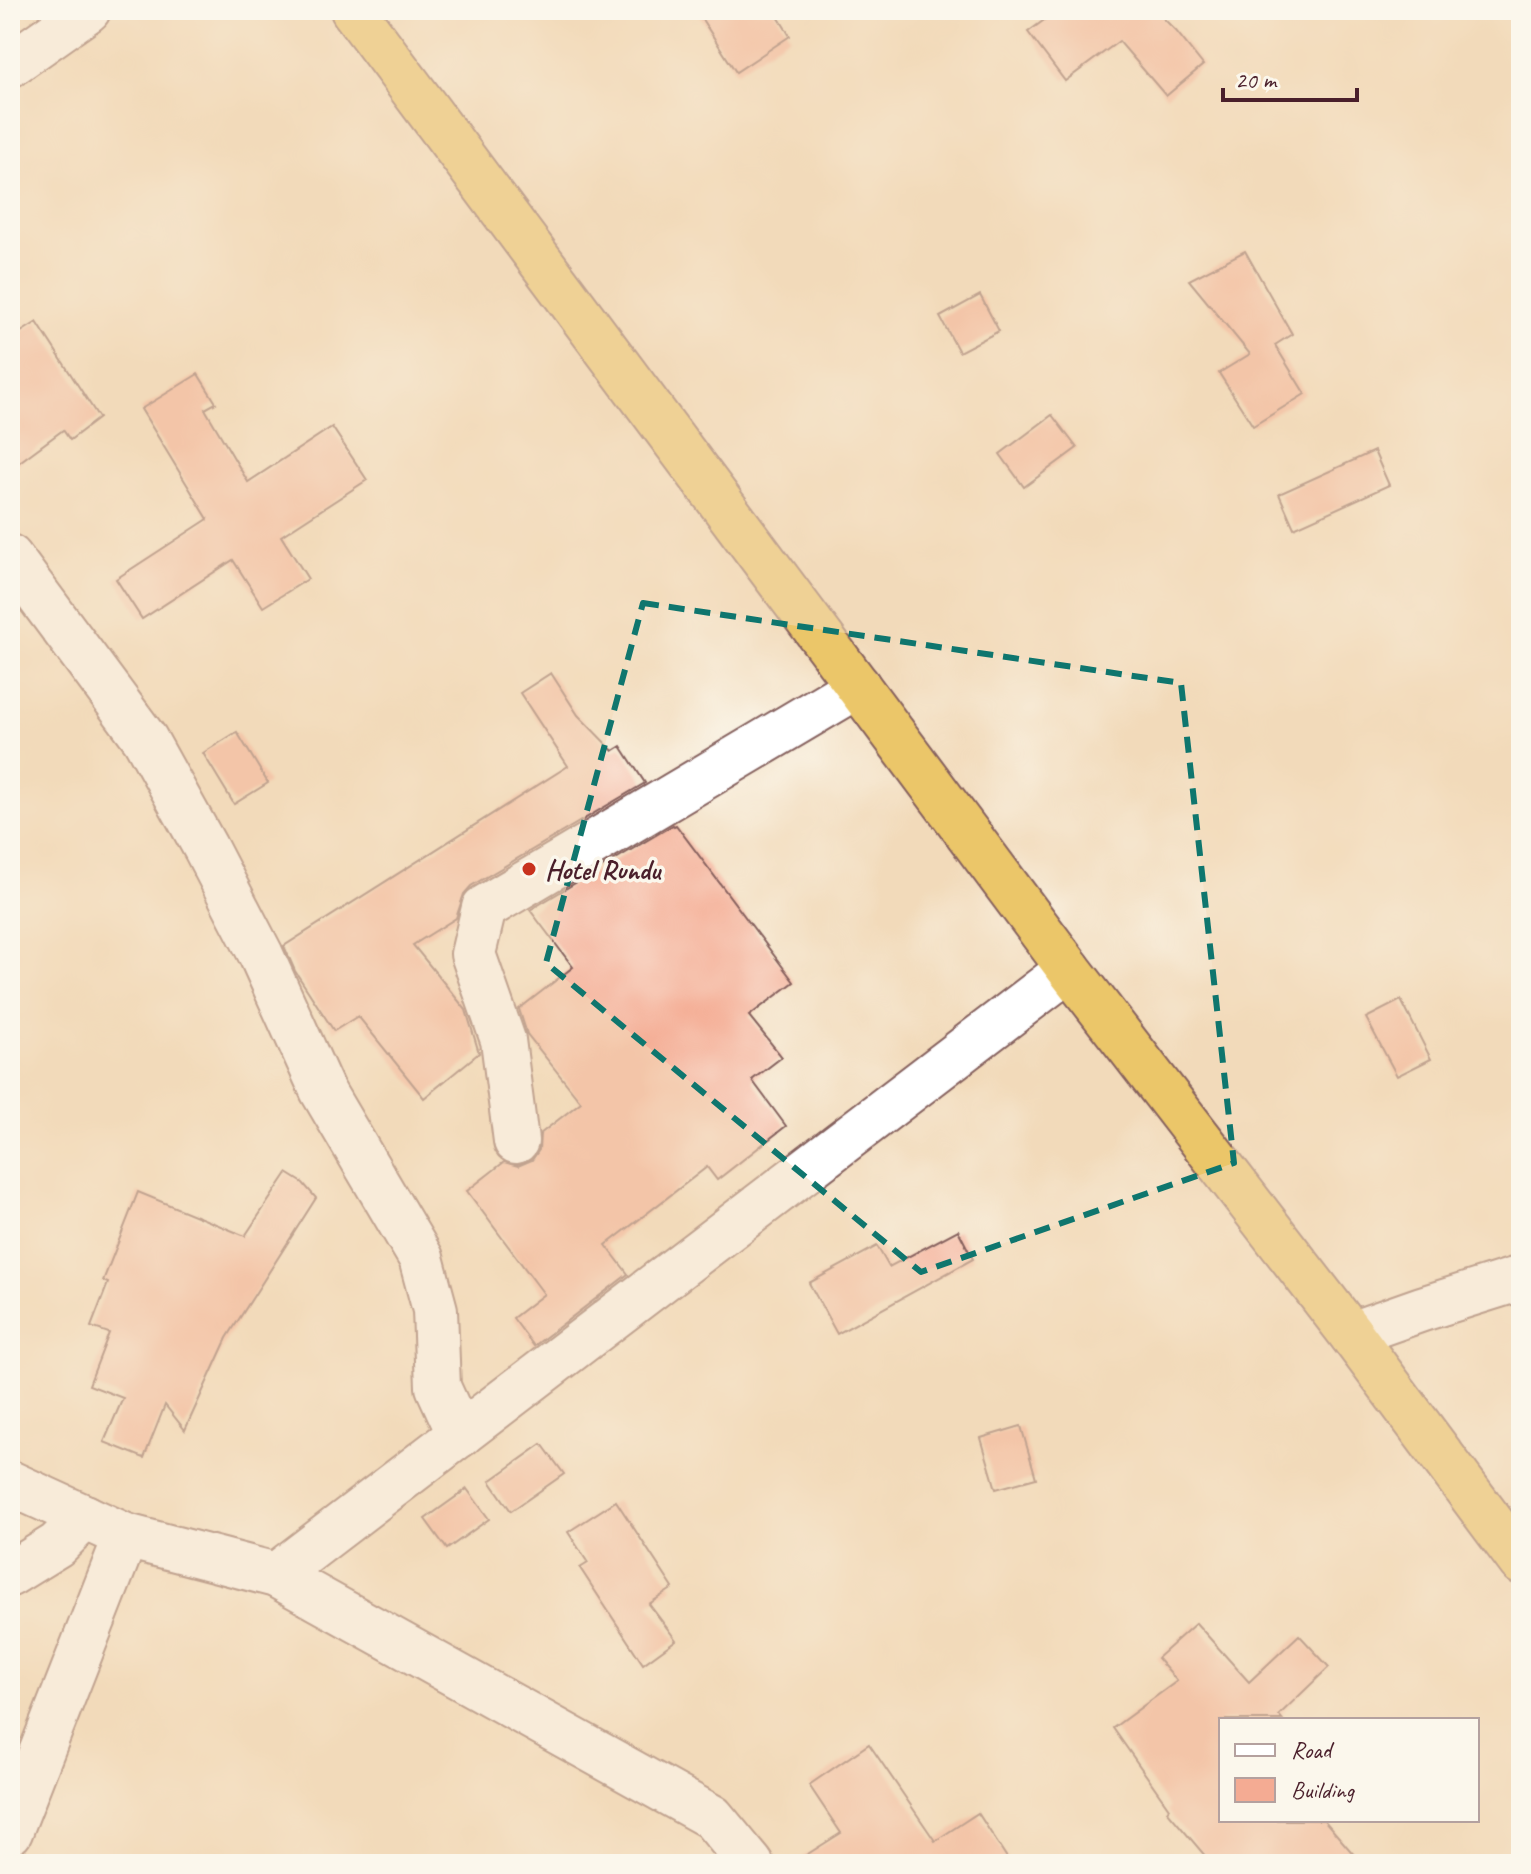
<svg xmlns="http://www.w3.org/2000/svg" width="1531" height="1874" viewBox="0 0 1531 1874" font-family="Caveat,sans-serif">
	<rect width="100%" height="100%" fill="#fbf7ec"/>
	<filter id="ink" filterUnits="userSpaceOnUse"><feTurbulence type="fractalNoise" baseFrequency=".0125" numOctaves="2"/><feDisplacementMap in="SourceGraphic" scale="16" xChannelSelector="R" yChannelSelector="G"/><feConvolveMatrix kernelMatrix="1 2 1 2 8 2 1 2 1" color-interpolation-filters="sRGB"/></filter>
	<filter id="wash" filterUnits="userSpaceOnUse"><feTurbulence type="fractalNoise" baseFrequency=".006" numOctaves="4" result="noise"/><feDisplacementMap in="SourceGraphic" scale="32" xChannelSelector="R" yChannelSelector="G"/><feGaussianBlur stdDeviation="1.8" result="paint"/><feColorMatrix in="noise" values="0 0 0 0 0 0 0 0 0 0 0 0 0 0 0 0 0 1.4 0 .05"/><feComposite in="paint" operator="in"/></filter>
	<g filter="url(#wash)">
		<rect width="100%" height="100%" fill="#f2daba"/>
		<g id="blocks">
			<g fill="#f4ab93">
				<polygon points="696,10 774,10 790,36 736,72"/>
				<polygon points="1058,10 1160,10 1157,12 1176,31 1203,65 1166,96 1119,41 1065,81 1028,32"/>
				<polygon points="1245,251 1292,334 1275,345 1305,394 1253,426 1219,373 1250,354 1189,280"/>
				<polygon points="980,295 999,331 959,352 940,317"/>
				<polygon points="37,322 99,418 70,440 63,430 10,469 10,339"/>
				<polygon points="198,374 216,403 205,409 248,482 332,427 367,480 281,536 308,579 263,607 233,560 142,619 116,579 208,519 141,409"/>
				<polygon points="1052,415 1077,448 1024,487 1000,454"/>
				<polygon points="1374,451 1389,485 1294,528 1279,494"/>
				<polygon points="551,673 578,715 613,751 621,746 645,783 471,886 464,894 456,918 413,945 466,1010 479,1053 424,1098 358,1016 334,1031 295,971 284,946 568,766 520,693"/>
				<polygon points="237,732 268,783 234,804 203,753"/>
				<polygon points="673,825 674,826 676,825 794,982 749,1016 782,1057 752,1080 786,1126 717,1180 707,1167 606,1245 628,1274 534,1346 513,1318 544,1294 467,1191 504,1162 518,1166 532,1160 539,1150 540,1134 581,1102 527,1034 519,1009 573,967 530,910"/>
				<polygon points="1401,1000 1431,1059 1397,1076 1366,1018"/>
				<polygon points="287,1173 303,1183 316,1198 227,1338 185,1430 165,1405 144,1458 104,1442 123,1398 89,1385 109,1333 91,1327 108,1283 103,1281 138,1192 245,1236"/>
				<polygon points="958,1230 973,1259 837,1334 809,1283 877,1246 889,1267"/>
				<polygon points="1021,1426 1036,1478 996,1489 981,1438"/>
				<polygon points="542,1444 564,1474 511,1511 490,1481"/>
				<polygon points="467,1489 489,1519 447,1549 425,1519"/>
				<polygon points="616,1501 673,1588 649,1604 676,1640 643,1664 580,1568 588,1563 568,1532"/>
				<polygon points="1196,1623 1249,1682 1299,1635 1329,1667 1279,1715 1283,1720 1221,1720 1221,1820 1324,1820 1362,1864 1212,1864 1167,1811 1169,1808 1113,1728 1177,1681 1157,1658"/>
				<polygon points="869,1744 935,1841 978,1813 1011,1864 792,1864 841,1833 809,1785"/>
			</g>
		</g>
	</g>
	<g filter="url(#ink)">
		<use href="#blocks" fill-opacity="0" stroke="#85605d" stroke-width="2"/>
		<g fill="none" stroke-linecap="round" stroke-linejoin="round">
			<defs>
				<g id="minor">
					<polyline points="10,65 88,10"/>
					<polyline points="10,557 145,739 205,847 261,955 322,1090 421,1258 435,1310 438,1387 460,1435"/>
					<polyline points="516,1141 503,1040 473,954 484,908 858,686"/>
					<polyline points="1351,1334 1422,1309 1521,1278"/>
					<polyline points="10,1483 126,1536 276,1575 712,1817 751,1864"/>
					<polyline points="10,1574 57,1545 85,1517"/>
					<polyline points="276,1575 1069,969"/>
					<polyline points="10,1832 126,1536"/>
				</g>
				<polyline id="highway" points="353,10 1069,969 1351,1334 1521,1562"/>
			</defs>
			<use href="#minor" stroke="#85605d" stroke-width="48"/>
			<use href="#highway" stroke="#85605d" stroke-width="48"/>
			<use href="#minor" stroke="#fff" stroke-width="44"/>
			<use href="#highway" stroke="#ebc669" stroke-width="44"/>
		</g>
	</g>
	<path d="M0 0H1531V1874H0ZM643 603 1181 683 1234 1163 921 1272 546 963Z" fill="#f2daba" fill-opacity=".55" fill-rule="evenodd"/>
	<path fill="none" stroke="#0f766e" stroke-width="6" stroke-dasharray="16 10" stroke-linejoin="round" d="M643 603 1181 683 1234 1163 921 1272 546 963Z"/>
	<circle fill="#c8321e" stroke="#fbf7ec" stroke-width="3" cx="529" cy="869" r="8"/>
	<g text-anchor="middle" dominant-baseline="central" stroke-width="7" stroke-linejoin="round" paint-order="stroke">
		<g font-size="28" font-weight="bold" fill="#4a1f2b" stroke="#fbf7ec" text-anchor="start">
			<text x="545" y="869">Hotel Rundu</text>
		</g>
	</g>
	<rect width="1531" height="1874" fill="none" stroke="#fbf7ec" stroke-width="40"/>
	<rect x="1219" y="1718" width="260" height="104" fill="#fbf7ec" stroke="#b4a19f" stroke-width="2"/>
	<rect x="1235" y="1744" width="40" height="12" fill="#ffffff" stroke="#b4a19f" stroke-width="2"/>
	<text x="1291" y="1758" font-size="24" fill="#4a1f2b">Road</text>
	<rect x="1235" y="1778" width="40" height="24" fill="#f4ab93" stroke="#b4a19f" stroke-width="2"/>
	<text x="1291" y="1798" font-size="24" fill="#4a1f2b">Building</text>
	<path d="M1223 88v12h134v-12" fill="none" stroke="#4a1f2b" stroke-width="4"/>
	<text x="1235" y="88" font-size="24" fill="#4a1f2b" stroke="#fbf7ec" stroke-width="6" paint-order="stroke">20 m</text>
</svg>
